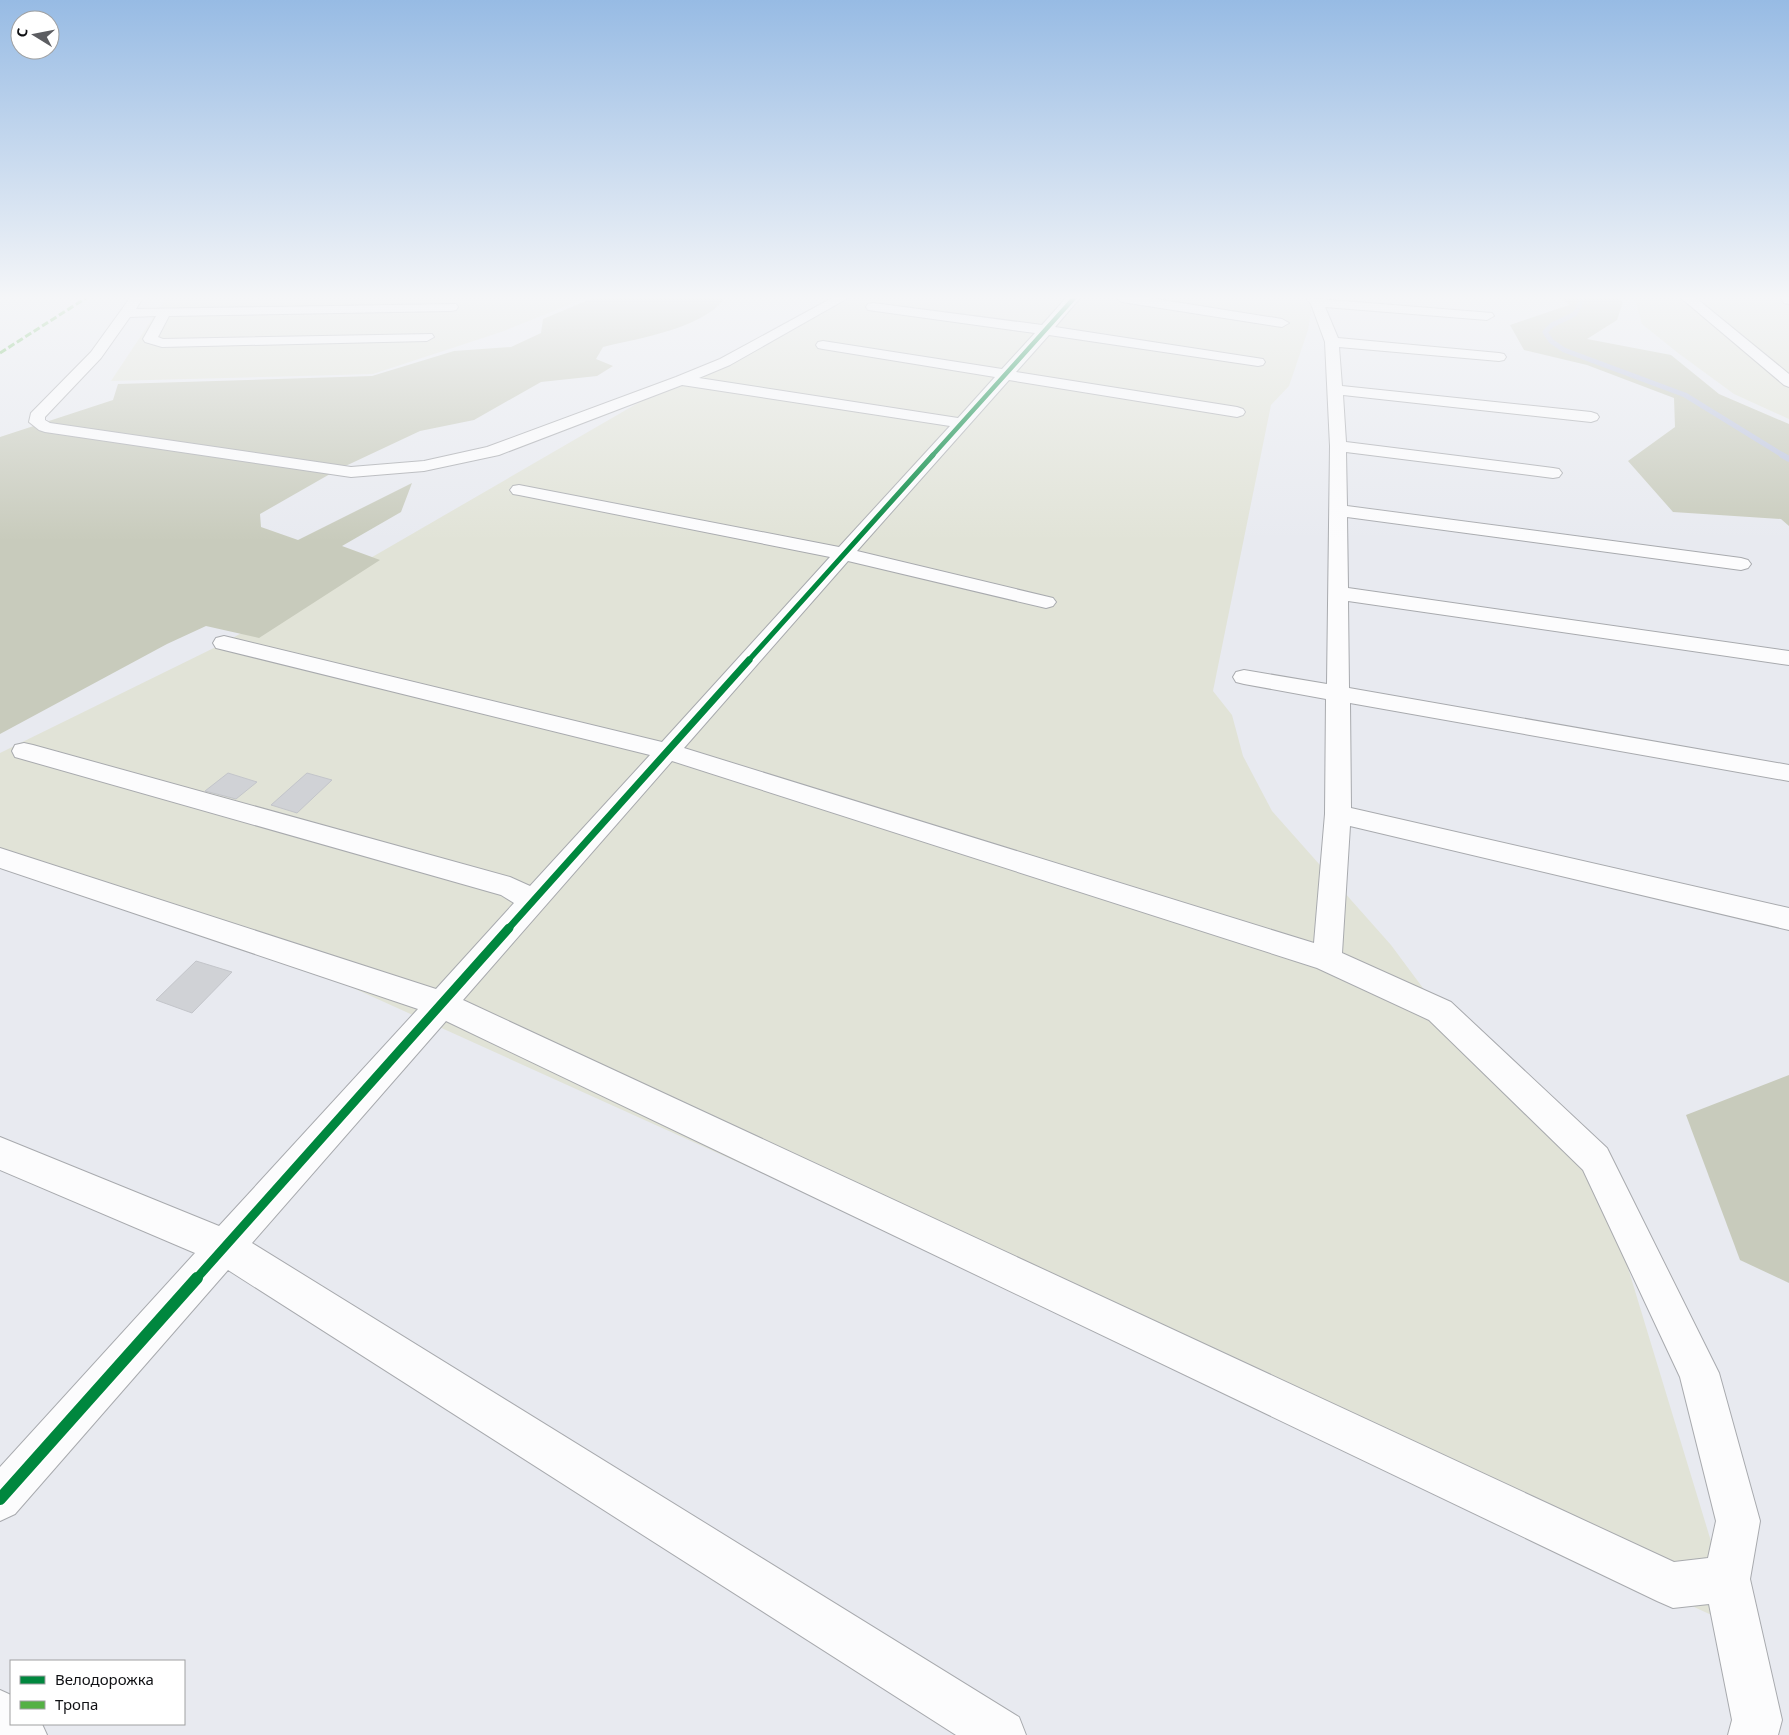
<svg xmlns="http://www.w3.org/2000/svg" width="1789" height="1735" viewBox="0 0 1789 1735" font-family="'Noto Sans',sans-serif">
	<rect width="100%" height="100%" fill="#e8eaf0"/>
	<g fill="#e1e3d7">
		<polygon points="166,298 586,298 501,332 373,374 111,381"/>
		<polygon points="853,298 1313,298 1308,330 1289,386 1271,405 1213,691 1232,715 1243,756 1272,811 1391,945 1440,1011 1595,1159 1737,1627 905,1238 245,939 0,858 0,753 224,643 688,374"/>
		<polygon points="1632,298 1789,298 1789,419 1734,394 1678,353 1642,324 1635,300"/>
	</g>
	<g fill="#c8cbbc">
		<path d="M593 298H725C702 329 639 338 603 347L596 359 613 366 597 376 541 382 474 420 420 431 337 470 260 514 261 527 298 540 412 483 401 512 342 546 380 560 259 638 206 626 167 644 0 734V437L113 400 118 384 372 376 454 351 511 347 541 333 543 319Z"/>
		<polygon points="1561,298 1618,298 1623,302 1617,320 1587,339 1671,355 1719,394 1789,424 1789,526 1781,519 1673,512 1628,461 1675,427 1674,398 1587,365 1524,350 1510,325 1569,305"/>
		<polygon points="1789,1075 1789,1283 1740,1260 1686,1115"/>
	</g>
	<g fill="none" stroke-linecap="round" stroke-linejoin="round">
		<polyline stroke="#bfc6de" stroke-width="5" points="1581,298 1582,300 1575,314 1552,325 1545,332 1551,341 1564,350 1685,395 1784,456"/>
		<polyline stroke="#bfc6de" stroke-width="6" points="1782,455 1789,459"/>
	</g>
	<g fill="#d0d2d6" stroke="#c3c5ca">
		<polygon points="228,773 257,782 236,799 205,791"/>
		<polygon points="307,773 332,780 297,813 271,805"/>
		<polygon points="196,961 232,972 192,1013 156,1000"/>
	</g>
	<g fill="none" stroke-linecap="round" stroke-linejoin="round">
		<defs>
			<g id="minor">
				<path d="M130 298H143L136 309 456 304 458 307 456 310 451 311 169 316 158 337 163 339 432 334 434 337 427 341 162 347 145 342 143 339 156 316 130 317 101 358 45 417V420L50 423 351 467 424 461 487 447 676 377 720 359 832 298H848L730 365 699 378 958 418 995 377 823 349 818 348 816 345 818 342 823 341 1002 369 1035 333 868 310 866 307 868 304 873 303 1042 325 1066 298H1080L1055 327 1263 359 1265 362 1263 365 1258 366 1049 335 1016 372 1237 407 1243 409 1245 412 1243 415 1237 417 1009 380 857 551 1053 598 1056 602 1053 606 1046 608 848 561 684 748 1314 943 1325 814 1326 699 1244 684 1236 682 1233 677 1236 672 1244 670 1327 684 1330 446 1325 342 1311 304 1306 298 1492 313 1494 316 1487 320 1325 307 1338 338 1499 353 1504 354 1506 357 1504 360 1499 361 1339 347 1342 386 1591 412 1597 414 1599 417 1597 420 1591 422 1343 395 1346 442 1553 468 1559 469 1562 473 1559 477 1553 478 1346 452 1347 506 1741 558 1748 560 1751 564 1748 568 1741 570 1347 517 1348 588 1789 651V665L1348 601 1349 688 1789 765V781L1350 703 1351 808 1789 908V930L1350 826 1342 953 1451 1002 1607 1148 1719 1373 1760 1521 1750 1579 1782 1720 1778 1735H1728L1732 1720 1709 1604 1673 1608 1657 1601 446 1021 252 1243 1019 1717 1026 1735H956L228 1270 15 1514 0 1521V1467L195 1253 0 1170V1137L219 1226 418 1009 0 868V848L436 989 514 903 501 895 15 757 12 751 15 745 24 743 33 745 510 877 530 886 650 755 216 648 213 643 216 638 224 636 662 742 830 557 519 495 513 494 510 490 513 486 519 485 839 547 950 426 682 385 499 455 424 471 351 477 45 432 39 430 29 422 31 413 91 352ZM672 761 1317 968 1429 1020 1583 1170 1680 1377 1716 1521 1708 1558 1674 1562 463 1000Z"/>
				<polygon points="1116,298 1150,298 1282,319 1289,323 1282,327 1122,302"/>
				<polygon points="1681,298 1696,298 1789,374 1789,387 1784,385"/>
				<polygon points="1781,298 1789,298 1789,304 1784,303"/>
				<polygon points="0,1690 11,1695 11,1724 42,1724 47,1735 0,1735"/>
			</g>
		</defs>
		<use href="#minor" stroke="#a8aaae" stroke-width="2"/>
		<use href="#minor" fill="#fcfcfd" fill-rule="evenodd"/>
		<polyline stroke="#54b144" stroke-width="3" stroke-dasharray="7 3" stroke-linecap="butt" points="0,353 86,298"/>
		<defs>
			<polyline id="cycleway-far4" points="932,456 1074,298"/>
			<polyline id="cycleway-far3" points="748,661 933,455"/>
			<polyline id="cycleway-far2" points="508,929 749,660"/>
			<polyline id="cycleway-far1" points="196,1279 509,928"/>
			<polyline id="cycleway" points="0,1499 197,1278"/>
		</defs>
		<use href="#cycleway-far4" stroke="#fff" stroke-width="6"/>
		<use href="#cycleway-far3" stroke="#fff" stroke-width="8"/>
		<use href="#cycleway-far2" stroke="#fff" stroke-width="10"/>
		<use href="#cycleway-far1" stroke="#fff" stroke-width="12"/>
		<use href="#cycleway" stroke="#fff" stroke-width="15"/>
		<use href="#cycleway-far4" stroke="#00873e" stroke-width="4.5"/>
		<use href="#cycleway-far3" stroke="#00873e" stroke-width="5"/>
		<use href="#cycleway-far2" stroke="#00873e" stroke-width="7"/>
		<use href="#cycleway-far1" stroke="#00873e" stroke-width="9"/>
		<use href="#cycleway" stroke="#00873e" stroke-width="12"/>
	</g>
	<linearGradient id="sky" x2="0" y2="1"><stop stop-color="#97bbe4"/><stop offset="0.55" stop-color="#f5f6f8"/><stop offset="1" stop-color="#f5f6f8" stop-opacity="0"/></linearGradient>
	<rect width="1789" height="541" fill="url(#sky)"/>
	<rect x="10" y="1660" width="175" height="65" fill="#ffffff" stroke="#9fa0a1"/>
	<rect x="20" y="1676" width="25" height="8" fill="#00873e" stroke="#9fa0a1"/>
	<text x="55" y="1685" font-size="15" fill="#101114">Велодорожка</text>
	<rect x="20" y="1701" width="25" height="8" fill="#54b144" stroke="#9fa0a1"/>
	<text x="55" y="1710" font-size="15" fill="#101114">Тропа</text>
	<g transform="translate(35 35) rotate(280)"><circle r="24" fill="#ffffff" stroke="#9fa0a1"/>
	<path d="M0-4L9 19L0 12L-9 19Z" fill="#5c5d61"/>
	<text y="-8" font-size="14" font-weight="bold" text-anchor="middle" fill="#101114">С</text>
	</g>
</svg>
